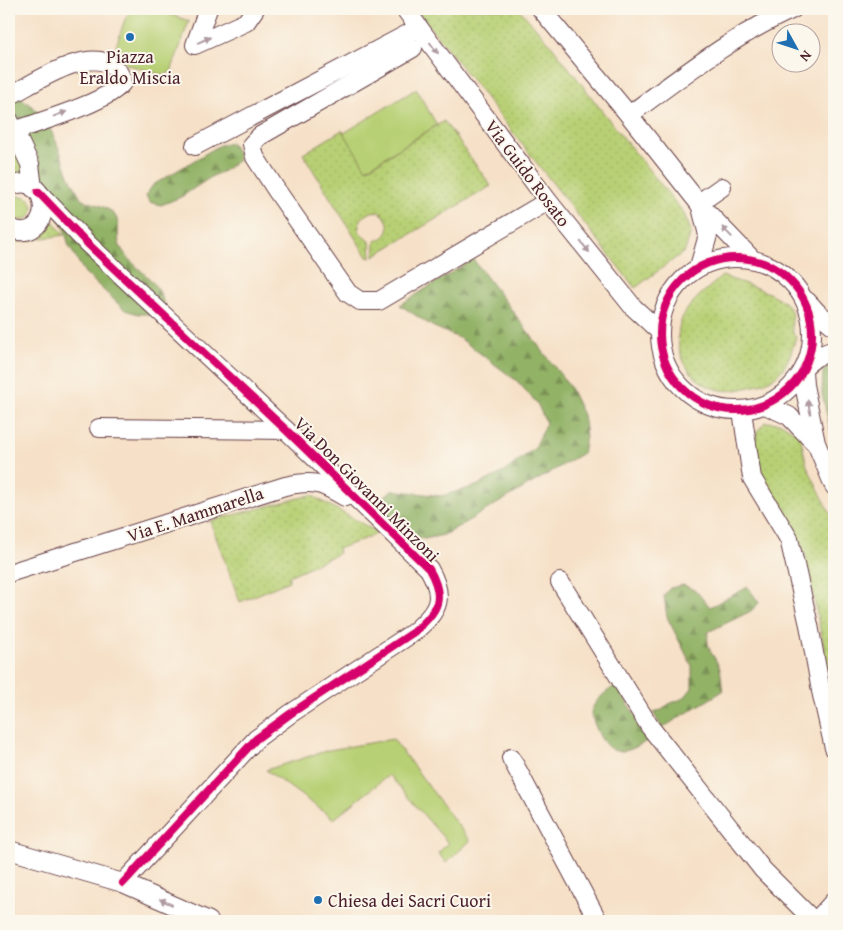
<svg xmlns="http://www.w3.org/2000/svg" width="843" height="930" viewBox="0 0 843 930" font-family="'Gentium Book Plus',serif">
	<defs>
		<pattern id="grass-dots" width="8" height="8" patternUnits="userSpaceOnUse" patternTransform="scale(1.25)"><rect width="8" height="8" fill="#b8d075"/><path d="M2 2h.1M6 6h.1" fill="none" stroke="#a0b265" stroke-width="1.8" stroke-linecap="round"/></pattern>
		<pattern id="forest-firs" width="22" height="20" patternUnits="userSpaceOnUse" patternTransform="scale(1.25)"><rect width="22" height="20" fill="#92b266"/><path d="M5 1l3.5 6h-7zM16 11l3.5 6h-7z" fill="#799054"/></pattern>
	</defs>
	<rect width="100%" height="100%" fill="#fbf7ec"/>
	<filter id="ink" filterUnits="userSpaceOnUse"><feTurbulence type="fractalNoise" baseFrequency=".02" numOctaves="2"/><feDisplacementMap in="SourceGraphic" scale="10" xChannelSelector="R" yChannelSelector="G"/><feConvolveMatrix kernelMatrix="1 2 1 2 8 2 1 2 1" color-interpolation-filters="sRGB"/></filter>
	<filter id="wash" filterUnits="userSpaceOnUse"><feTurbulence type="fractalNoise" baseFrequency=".0096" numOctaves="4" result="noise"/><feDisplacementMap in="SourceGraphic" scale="20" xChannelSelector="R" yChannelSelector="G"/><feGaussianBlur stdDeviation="1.12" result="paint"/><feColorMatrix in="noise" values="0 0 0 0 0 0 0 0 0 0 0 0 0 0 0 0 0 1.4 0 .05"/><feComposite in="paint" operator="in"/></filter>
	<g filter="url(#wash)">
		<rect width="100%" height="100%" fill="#f6e1c8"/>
		<g fill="url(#grass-dots)" stroke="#817850">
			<polygon points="416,9 519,9 552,46 616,129 683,212 691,231 685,251 635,288"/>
			<path d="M444 121 491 186 374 256 375 241C384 239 392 231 387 221 377 196 341 227 370 241L371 258 367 257 303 154 342 130 367 169Z"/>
			<polygon points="12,142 31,180 13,178"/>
			<polygon points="49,216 64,235 10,243 30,237"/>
			<path d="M722 276C738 282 785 294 791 311 794 320 788 328 796 337 792 349 789 362 780 372 773 380 764 383 754 386 741 389 729 393 716 389 687 381 670 346 682 318 690 301 708 289 722 276Z"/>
			<polygon points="766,422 781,423 800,435 807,466 834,521 834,701 831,692 823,643 804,551 759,472 753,453 757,431"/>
			<polygon points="311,495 379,533 338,549 339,553 289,576 289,581 240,602 210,521"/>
		</g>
		<g fill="url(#forest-firs)" stroke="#6e6848">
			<path d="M14 96C50 110 56 144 69 175 73 184 78 192 82 200 91 203 107 206 114 214 122 223 115 238 121 248 135 272 161 278 165 310L158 314H138L125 310 85 273 69 246 64 228 37 187 9 112V97Z"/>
			<polygon points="231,143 238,153 238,160 224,171 214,175 181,197 161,205 149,202 146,195 153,185 220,145"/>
			<polygon points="473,259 569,386 583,415 586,436 583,453 444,535 424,539 406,533 390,521 378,502 392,490 441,496 476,486 504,472 535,448 546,423 537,403 517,381 461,339 432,326 400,305"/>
			<polygon points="832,364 834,364 834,445 822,394 823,371"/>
			<path d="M684 585 696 591 710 607 748 587 759 603 751 611 708 632C706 649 712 652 719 666 722 673 721 683 723 691L662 728 653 712 662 710 669 704 684 698 692 688V666L667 617 664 595 670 588Z"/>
			<path d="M616 685 650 739C626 754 610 760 597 730 594 723 590 714 593 707 598 697 608 691 616 685Z"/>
		</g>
		<g fill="#b8d075" stroke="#817850">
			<polygon points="133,9 155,9 189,21 171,72 162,75 125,64 116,46 125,19"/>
			<polygon points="416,89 437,125 366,169 344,133"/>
			<circle cx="21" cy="208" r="12"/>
			<polygon points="393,739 470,841 446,863 438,853 448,843 389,775 334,819 266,770 329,750"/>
		</g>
	</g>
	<g filter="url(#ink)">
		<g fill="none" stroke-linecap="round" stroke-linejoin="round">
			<defs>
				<g id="minor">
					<polyline points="208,9 195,45 246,22 255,9"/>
					<polyline points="405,9 548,201 633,307 659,331"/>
					<polyline points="541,9 629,115 701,206 752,259"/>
					<polyline points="413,48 260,136 252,144 255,157 277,191 348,293 360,301 379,301 548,201"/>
					<path d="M9 96C33 84 89 45 113 67 119 72 121 75 122 83 106 103 41 121 14 131"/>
					<path d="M629 115C681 77 734 35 793 9"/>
					<polyline points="9,120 30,164 33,188"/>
					<polyline points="195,146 419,28"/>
					<path d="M9 187C53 166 55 248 9 228"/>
					<path d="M38 192 88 244 286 430 429 569C446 599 438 611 414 632L290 714 256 739 123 883"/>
					<polyline points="699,203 722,187"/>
					<circle cx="736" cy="334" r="76"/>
					<polyline points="699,267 708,235 701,207"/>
					<polyline points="807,301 817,312 834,326"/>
					<polyline points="807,364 816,357 834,350"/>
					<polyline points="803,371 804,385 816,443 834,486"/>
					<polyline points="765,405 789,416 815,443"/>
					<polyline points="742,411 752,478 789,539 809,625 821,691 834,748"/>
					<polyline points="99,428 286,430"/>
					<path d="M9 573 285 486C313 480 320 482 345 497"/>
					<polyline points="560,582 650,727 763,870 814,921"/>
					<polyline points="511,758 598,921"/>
					<polyline points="9,850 123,883 209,921"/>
					<polyline points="816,921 834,901"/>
				</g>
			</defs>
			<use href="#minor" stroke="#643c43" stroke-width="20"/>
			<use href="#minor" stroke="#fff" stroke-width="18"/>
			<defs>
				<g id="cycleway">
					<path d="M38 192 88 244 286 430 429 569C446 599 438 611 414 632L290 714 256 739 123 883"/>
					<circle cx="736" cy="334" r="76"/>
				</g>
			</defs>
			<use href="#cycleway" stroke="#fbf7ec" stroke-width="11"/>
			<use href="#cycleway" stroke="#d6006c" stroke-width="8"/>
		</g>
		<defs><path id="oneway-solid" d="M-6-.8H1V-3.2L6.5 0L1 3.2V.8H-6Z" transform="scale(1.25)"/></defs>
		<g fill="#ae9aa0">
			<use href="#oneway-solid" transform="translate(204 40) rotate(-24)"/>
			<use href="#oneway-solid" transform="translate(434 48) rotate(53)"/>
			<use href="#oneway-solid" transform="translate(60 114) rotate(-20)"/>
			<use href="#oneway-solid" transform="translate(727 232) rotate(-134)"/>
			<use href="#oneway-solid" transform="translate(585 247) rotate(51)"/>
			<use href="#oneway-solid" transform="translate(809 407) rotate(-102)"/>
			<use href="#oneway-solid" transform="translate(166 902) rotate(-156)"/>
		</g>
	</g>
	<g fill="#1f6fb2" stroke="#fbf7ec" stroke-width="2">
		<circle cx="130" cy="37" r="5"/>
		<circle cx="318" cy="900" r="5"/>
	</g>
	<g text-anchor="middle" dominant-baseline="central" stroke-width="4" stroke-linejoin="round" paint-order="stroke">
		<g font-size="18" fill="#4a1f2b" stroke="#fbf7ec">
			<text x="130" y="56">Piazza<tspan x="130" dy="21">Eraldo Miscia</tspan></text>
			<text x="328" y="900" text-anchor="start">Chiesa dei Sacri Cuori</text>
		</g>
		<g font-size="18" fill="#4a1f2b" stroke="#fbf7ec">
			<text transform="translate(528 173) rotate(53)">Via Guido Rosato</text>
			<text transform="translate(367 489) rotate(45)">Via Don Giovanni Minzoni</text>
			<text transform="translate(195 514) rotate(-18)">Via E. Mammarella</text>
		</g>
	</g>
	<rect width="843" height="930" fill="none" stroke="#fbf7ec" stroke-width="30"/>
	<g transform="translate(796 48) rotate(130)"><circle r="24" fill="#fbf7ec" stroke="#b4a19f"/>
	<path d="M0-4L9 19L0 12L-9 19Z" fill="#1f6fb2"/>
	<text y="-8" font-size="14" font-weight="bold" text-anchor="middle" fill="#4a1f2b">N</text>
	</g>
</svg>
